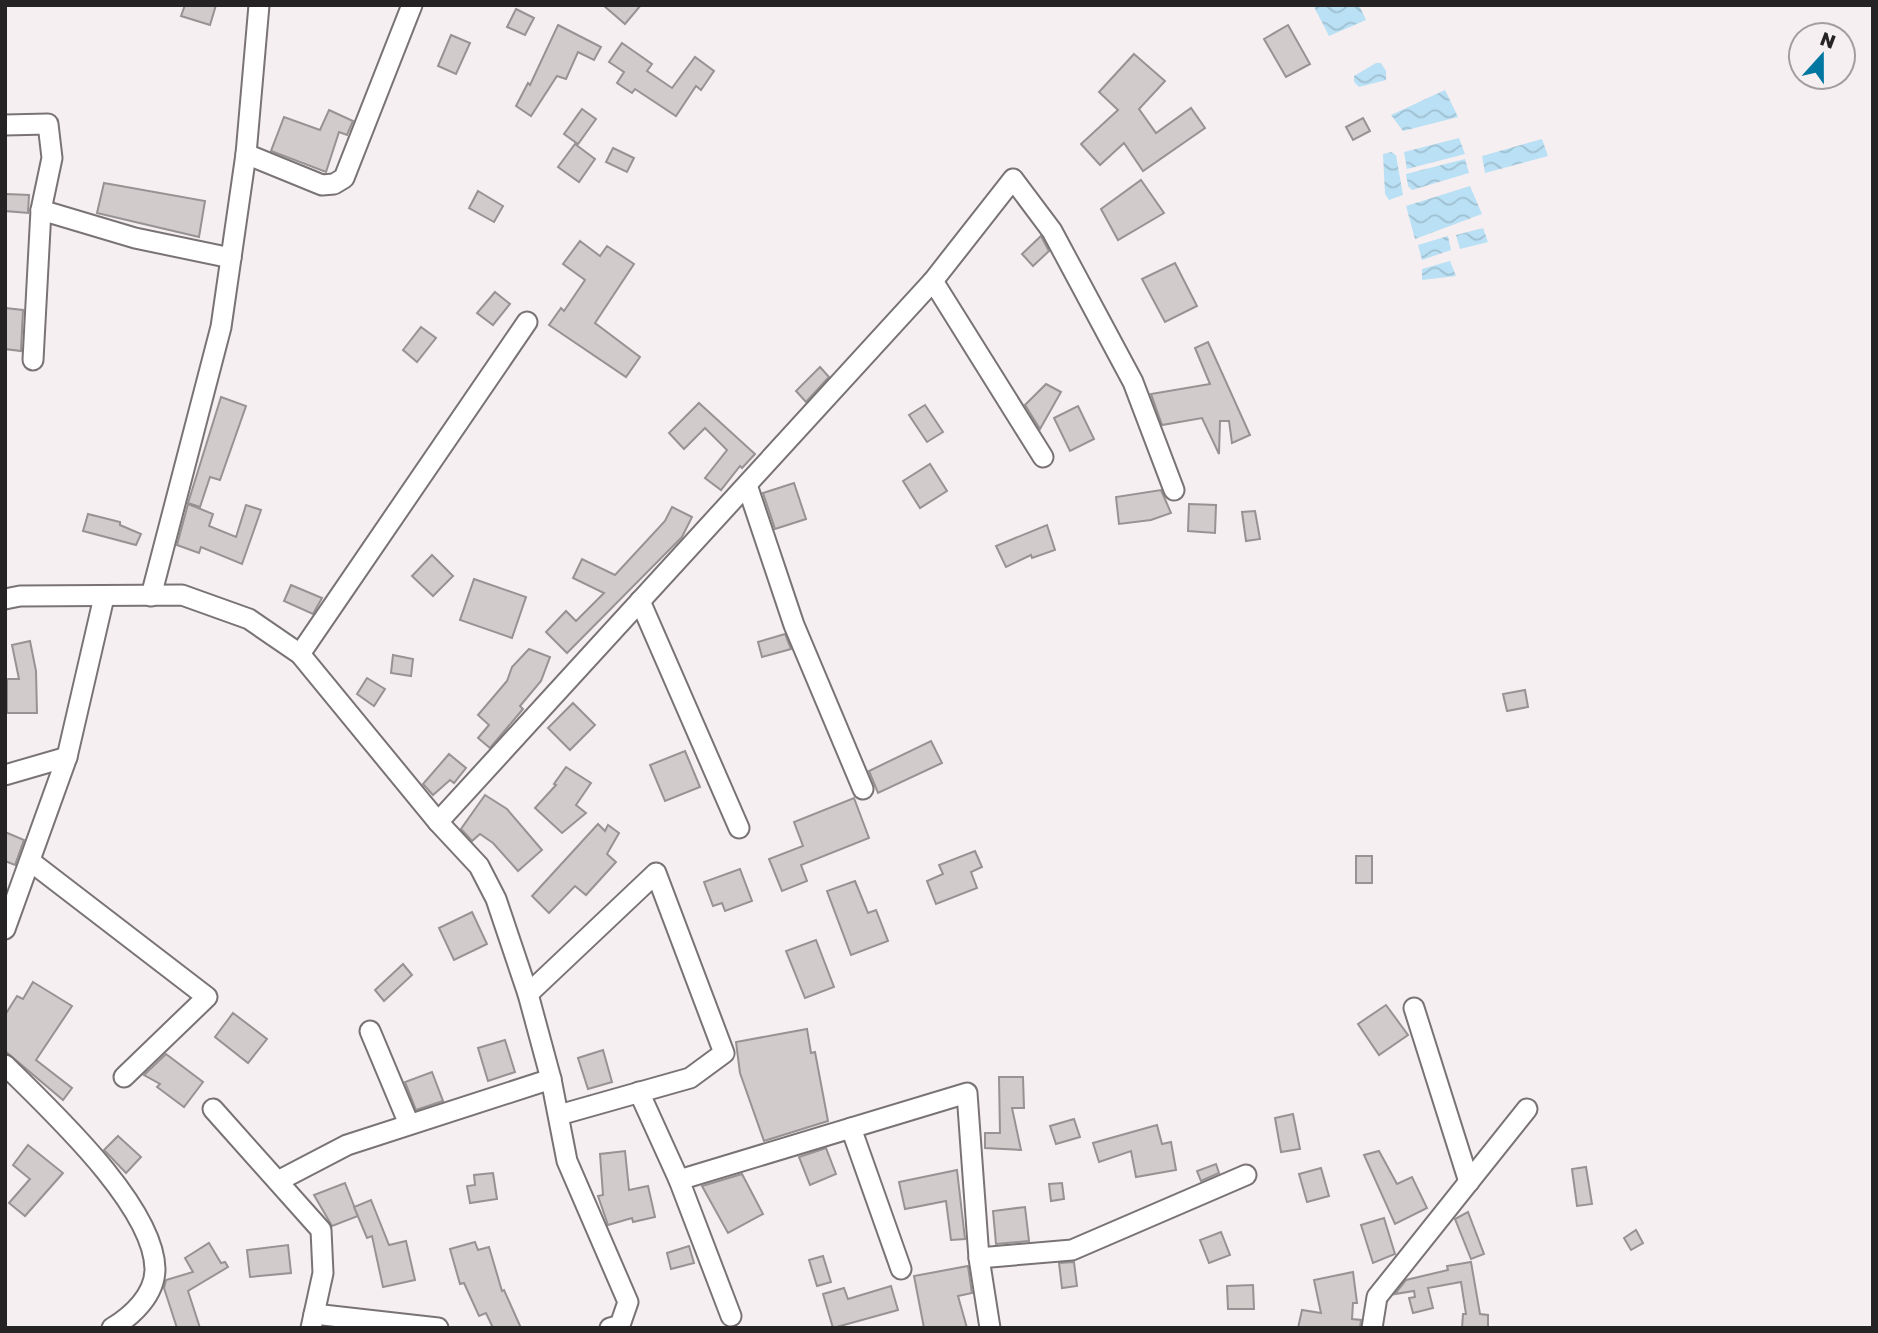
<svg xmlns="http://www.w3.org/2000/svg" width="1878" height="1333" viewBox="0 0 1878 1333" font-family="'Golos Text',sans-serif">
	<defs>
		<pattern id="water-waves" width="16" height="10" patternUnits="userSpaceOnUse" patternTransform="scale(1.75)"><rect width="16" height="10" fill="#b9e0f4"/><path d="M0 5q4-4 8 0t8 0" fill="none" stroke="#9fc0d1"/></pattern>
	</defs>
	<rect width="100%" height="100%" fill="#f6eff1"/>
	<g fill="url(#water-waves)">
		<polygon points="1313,5 1359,5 1366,20 1329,36"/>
		<polygon points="1376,63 1381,63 1386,71 1386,80 1359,87 1354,82 1354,76"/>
		<polygon points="1445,90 1458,117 1403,131 1391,115"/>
		<polygon points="1459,138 1465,154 1407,169 1404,152"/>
		<polygon points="1542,139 1548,156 1485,173 1482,156"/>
		<polygon points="1391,152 1396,155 1403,195 1389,200 1385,194 1383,154"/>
		<polygon points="1465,159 1469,173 1412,190 1408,186 1406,174"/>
		<polygon points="1470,186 1482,214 1415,239 1406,206"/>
		<polygon points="1483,228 1488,242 1460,249 1456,235"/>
		<polygon points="1448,236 1451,250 1422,260 1418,245"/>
		<polygon points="1450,261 1456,276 1422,280 1422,269"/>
	</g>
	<g fill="#d1cbcc" stroke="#979293" stroke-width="2">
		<polygon points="185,5 216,5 210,25 181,16"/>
		<polygon points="603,5 641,5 625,24"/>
		<polygon points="516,9 534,18 525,35 507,27"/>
		<polygon points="558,25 601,47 594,60 578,52 566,79 557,76 531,116 516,106 528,83 530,85"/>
		<polygon points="1288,25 1310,64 1286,77 1264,39"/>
		<polygon points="451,35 470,43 456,74 438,66"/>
		<polygon points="622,43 652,64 647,71 672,88 695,57 714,71 701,90 696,86 676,116 635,89 632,93 617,83 624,72 609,62"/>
		<polygon points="1134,54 1165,81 1139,109 1156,133 1191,108 1205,128 1143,171 1124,143 1100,165 1081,144 1118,110 1099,92"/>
		<polygon points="582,109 596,119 578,144 564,134"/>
		<polygon points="329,110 353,121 347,135 339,132 326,172 271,151 284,117 320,130"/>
		<polygon points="1363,118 1370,131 1353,140 1346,127"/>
		<polygon points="575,144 595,159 579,182 558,167"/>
		<polygon points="613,148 634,158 627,172 606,162"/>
		<polygon points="1141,180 1164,213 1118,240 1101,209"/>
		<polygon points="104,183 205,201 199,237 97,213"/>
		<polygon points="478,191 503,206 494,222 469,208"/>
		<polygon points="6,194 29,195 28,213 5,211"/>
		<polygon points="1041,236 1049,251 1033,266 1022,254"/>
		<polygon points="580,241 600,256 607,246 634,264 595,323 640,357 626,377 549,325 561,308 564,311 585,280 563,264"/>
		<polygon points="1175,263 1197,306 1165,322 1142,279"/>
		<polygon points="495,292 510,304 493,325 477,313"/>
		<polygon points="5,308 23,310 21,351 5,349"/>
		<polygon points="421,327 436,338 417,362 403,350"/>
		<polygon points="1208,342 1250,435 1232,443 1229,421 1220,421 1219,454 1202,418 1162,425 1151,394 1210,384 1195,348"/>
		<polygon points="820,367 829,377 806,402 796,391"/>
		<polygon points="1046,384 1061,392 1040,429 1025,405"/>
		<polygon points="221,397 246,406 220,480 210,477 200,507 188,503"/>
		<polygon points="699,403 755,454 742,468 740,466 721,490 705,478 727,450 705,428 684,449 669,433"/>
		<polygon points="925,405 943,432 927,442 909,415"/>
		<polygon points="1078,406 1094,439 1070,451 1054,418"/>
		<polygon points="930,464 947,491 920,508 903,481"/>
		<polygon points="794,483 806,519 775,529 763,493"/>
		<polygon points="1161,490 1171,513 1151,520 1119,524 1116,497"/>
		<polygon points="188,504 213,514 209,526 236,537 246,505 261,510 242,564 201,547 199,553 177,545"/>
		<polygon points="1189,504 1216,505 1215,533 1188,531"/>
		<polygon points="672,507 692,517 682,537 567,653 546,632 566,611 576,621 604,593 573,578 582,559 615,575 665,521"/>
		<polygon points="1255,511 1260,539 1246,541 1242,512"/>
		<polygon points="88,514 120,522 120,525 141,534 136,545 83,531"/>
		<polygon points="1047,525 1055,550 1032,558 1031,555 1006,567 996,546"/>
		<polygon points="432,555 453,576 433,596 412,576"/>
		<polygon points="474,579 526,597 512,638 460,620"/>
		<polygon points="291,585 322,598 313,614 284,601"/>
		<polygon points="785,634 791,649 762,657 758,642"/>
		<polygon points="30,641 36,671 37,713 7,713 7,679 19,679 12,645"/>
		<polygon points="529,649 550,657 541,681 520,706 523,709 490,748 478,738 489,725 478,715 507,681 512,667"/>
		<polygon points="393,655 413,659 411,676 391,673"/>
		<polygon points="367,678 385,689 374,706 357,694"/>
		<polygon points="1525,690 1528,707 1507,711 1503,694"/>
		<polygon points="573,703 595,725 570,750 548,728"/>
		<polygon points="931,741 942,763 878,793 869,771"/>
		<polygon points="685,751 700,787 665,801 650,765"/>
		<polygon points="449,754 466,768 454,783 450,780 433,795 423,784"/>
		<polygon points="566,767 591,783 576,805 586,813 562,833 535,808 556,785 554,784"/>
		<polygon points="485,795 507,809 542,850 518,871 493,843 480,834 472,841 461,829"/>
		<polygon points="854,798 869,838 801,865 807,881 782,891 769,859 803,846 794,822"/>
		<polygon points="598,824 605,831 608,825 619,833 607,854 616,862 586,895 575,886 549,913 532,896"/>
		<polygon points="5,832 24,840 15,865 5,861"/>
		<polygon points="975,851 982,867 971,872 977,888 936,904 927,881 943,874 939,865"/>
		<rect x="1356" y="856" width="16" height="27"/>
		<polygon points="740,869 752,901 725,911 722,903 713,906 704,882"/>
		<polygon points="855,881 868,913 876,910 888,941 851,955 827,891"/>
		<polygon points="472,912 487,944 454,960 439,928"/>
		<polygon points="816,940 834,987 805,998 786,951"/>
		<polygon points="403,964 412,975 384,1001 375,990"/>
		<polygon points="33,982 72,1006 36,1060 72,1088 63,1100 5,1051 5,1015 17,996 23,999"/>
		<polygon points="1386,1005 1408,1035 1379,1055 1358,1024"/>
		<polygon points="233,1013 267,1039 248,1063 215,1037"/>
		<polygon points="807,1029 811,1053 815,1052 828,1121 764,1141 740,1073 736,1042"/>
		<polygon points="505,1040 515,1072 488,1081 478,1048"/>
		<polygon points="603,1050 612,1082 588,1089 578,1058"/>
		<polygon points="166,1054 203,1082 184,1107 157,1087 160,1084 144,1075"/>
		<polygon points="432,1072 443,1101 416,1110 405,1082"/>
		<polygon points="999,1077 1023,1077 1024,1108 1012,1108 1021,1150 985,1148 985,1133 1000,1133"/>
		<polygon points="1293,1114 1300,1149 1281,1152 1275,1118"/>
		<polygon points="1074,1119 1080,1137 1056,1144 1050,1126"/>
		<polygon points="1157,1125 1162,1144 1171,1142 1176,1170 1136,1177 1131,1151 1099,1162 1093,1143"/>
		<polygon points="118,1136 141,1157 126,1173 104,1150"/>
		<polygon points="28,1145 63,1173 25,1216 9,1203 30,1179 13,1165"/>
		<polygon points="826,1148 836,1174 810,1185 799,1157"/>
		<polygon points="625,1151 629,1190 648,1186 655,1217 633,1222 632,1218 608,1225 598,1196 603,1195 600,1154"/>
		<polygon points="1379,1151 1397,1184 1412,1177 1427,1208 1395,1224 1364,1155"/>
		<polygon points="1216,1164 1219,1173 1201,1181 1197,1171"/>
		<polygon points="1586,1167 1592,1204 1577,1206 1572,1169"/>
		<polygon points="1321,1168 1329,1196 1307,1202 1299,1174"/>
		<polygon points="957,1170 965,1239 951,1240 946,1201 905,1209 899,1182"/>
		<polygon points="493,1173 497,1199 470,1203 467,1186 475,1185 474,1175"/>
		<polygon points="742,1174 763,1214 728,1233 702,1186"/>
		<polygon points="345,1183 358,1216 332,1226 314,1195"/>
		<polygon points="1062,1183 1064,1199 1051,1201 1049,1184"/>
		<polygon points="371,1200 389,1245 406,1241 415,1280 383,1287 372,1236 367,1238 354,1207"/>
		<polygon points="1025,1207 1029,1241 996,1244 993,1211"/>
		<polygon points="1468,1212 1484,1254 1471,1259 1455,1219"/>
		<polygon points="1384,1218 1395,1254 1373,1263 1361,1225"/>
		<polygon points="1636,1230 1643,1243 1631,1250 1624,1238"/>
		<polygon points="1221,1232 1230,1255 1209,1263 1200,1240"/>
		<polygon points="475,1242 478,1250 489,1247 502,1291 504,1290 521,1328 493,1328 486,1313 479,1316 464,1283 460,1284 450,1249"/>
		<polygon points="209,1243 221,1263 225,1262 228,1267 188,1291 200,1328 177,1328 164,1288 166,1280 193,1272 185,1258"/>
		<polygon points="288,1245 291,1273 250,1277 247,1250"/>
		<polygon points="689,1246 694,1263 671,1269 667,1253"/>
		<polygon points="823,1256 831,1282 817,1286 809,1260"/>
		<polygon points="1074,1262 1077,1286 1062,1288 1059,1263"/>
		<polygon points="1471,1262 1480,1314 1488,1315 1488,1328 1462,1328 1463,1314 1466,1314 1461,1282 1428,1288 1433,1308 1413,1313 1409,1298 1415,1297 1414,1291 1395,1294 1406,1280 1448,1270 1447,1266"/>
		<polygon points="968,1266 972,1293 958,1296 967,1328 924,1328 914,1276"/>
		<polygon points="1353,1272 1357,1303 1353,1303 1352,1319 1361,1320 1360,1328 1298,1328 1302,1310 1321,1313 1314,1280"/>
		<polygon points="1253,1285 1254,1309 1228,1309 1227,1286"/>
		<polygon points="891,1286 898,1310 833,1328 823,1294 844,1288 848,1299"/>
	</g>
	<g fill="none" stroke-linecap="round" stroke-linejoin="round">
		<defs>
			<g id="minor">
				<polyline points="5,125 48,124 52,158 41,210 33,360"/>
				<polyline points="246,154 322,185 334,184 344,178 412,5"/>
				<polyline points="41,210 135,238 231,258"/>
				<polyline points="933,281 1043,457"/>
				<polyline points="747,485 794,625 863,789"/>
				<polyline points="151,596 221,327 246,154 259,5"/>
				<polyline points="5,599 20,596 182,595 249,619 300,654 438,822 479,866 496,899 528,994 551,1079"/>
				<polyline points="640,601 739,828"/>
				<polyline points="300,654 527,322"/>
				<polyline points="5,775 67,757"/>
				<polyline points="438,822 933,281 1013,179 1052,231 1133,382 1174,490"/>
				<polyline points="30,861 207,997 124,1077"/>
				<polyline points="5,929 67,757 104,597"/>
				<polyline points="528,994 656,873 724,1053 690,1078 559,1115"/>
				<polyline points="1414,1008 1469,1182"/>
				<polyline points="370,1031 409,1124"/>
				<path d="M5 1065C49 1109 154 1205 155 1269 155 1295 132 1316 112 1328"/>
				<polyline points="639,1092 679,1180 731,1316"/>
				<polyline points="213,1109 321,1230 323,1273 311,1328"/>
				<polyline points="851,1128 901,1269"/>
				<polyline points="679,1180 967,1093 979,1258 990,1328"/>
				<polyline points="278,1181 347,1145 551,1079 567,1161 628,1302 620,1325 610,1328"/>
				<polyline points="979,1258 1072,1250 1246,1175"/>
				<polyline points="314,1314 438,1328"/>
				<polyline points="1372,1328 1377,1297 1527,1109"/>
			</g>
		</defs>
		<use href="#minor" stroke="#797374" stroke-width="23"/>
		<use href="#minor" stroke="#fff" stroke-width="19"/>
	</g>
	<rect width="1878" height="1333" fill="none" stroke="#262324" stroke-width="14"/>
	<g transform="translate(1822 56) rotate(21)"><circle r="33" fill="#f6eff1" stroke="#a39d9f" stroke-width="2"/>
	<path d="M0-5L12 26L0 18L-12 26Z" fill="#0077a0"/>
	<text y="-10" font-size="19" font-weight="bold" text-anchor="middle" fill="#262324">N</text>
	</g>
</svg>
